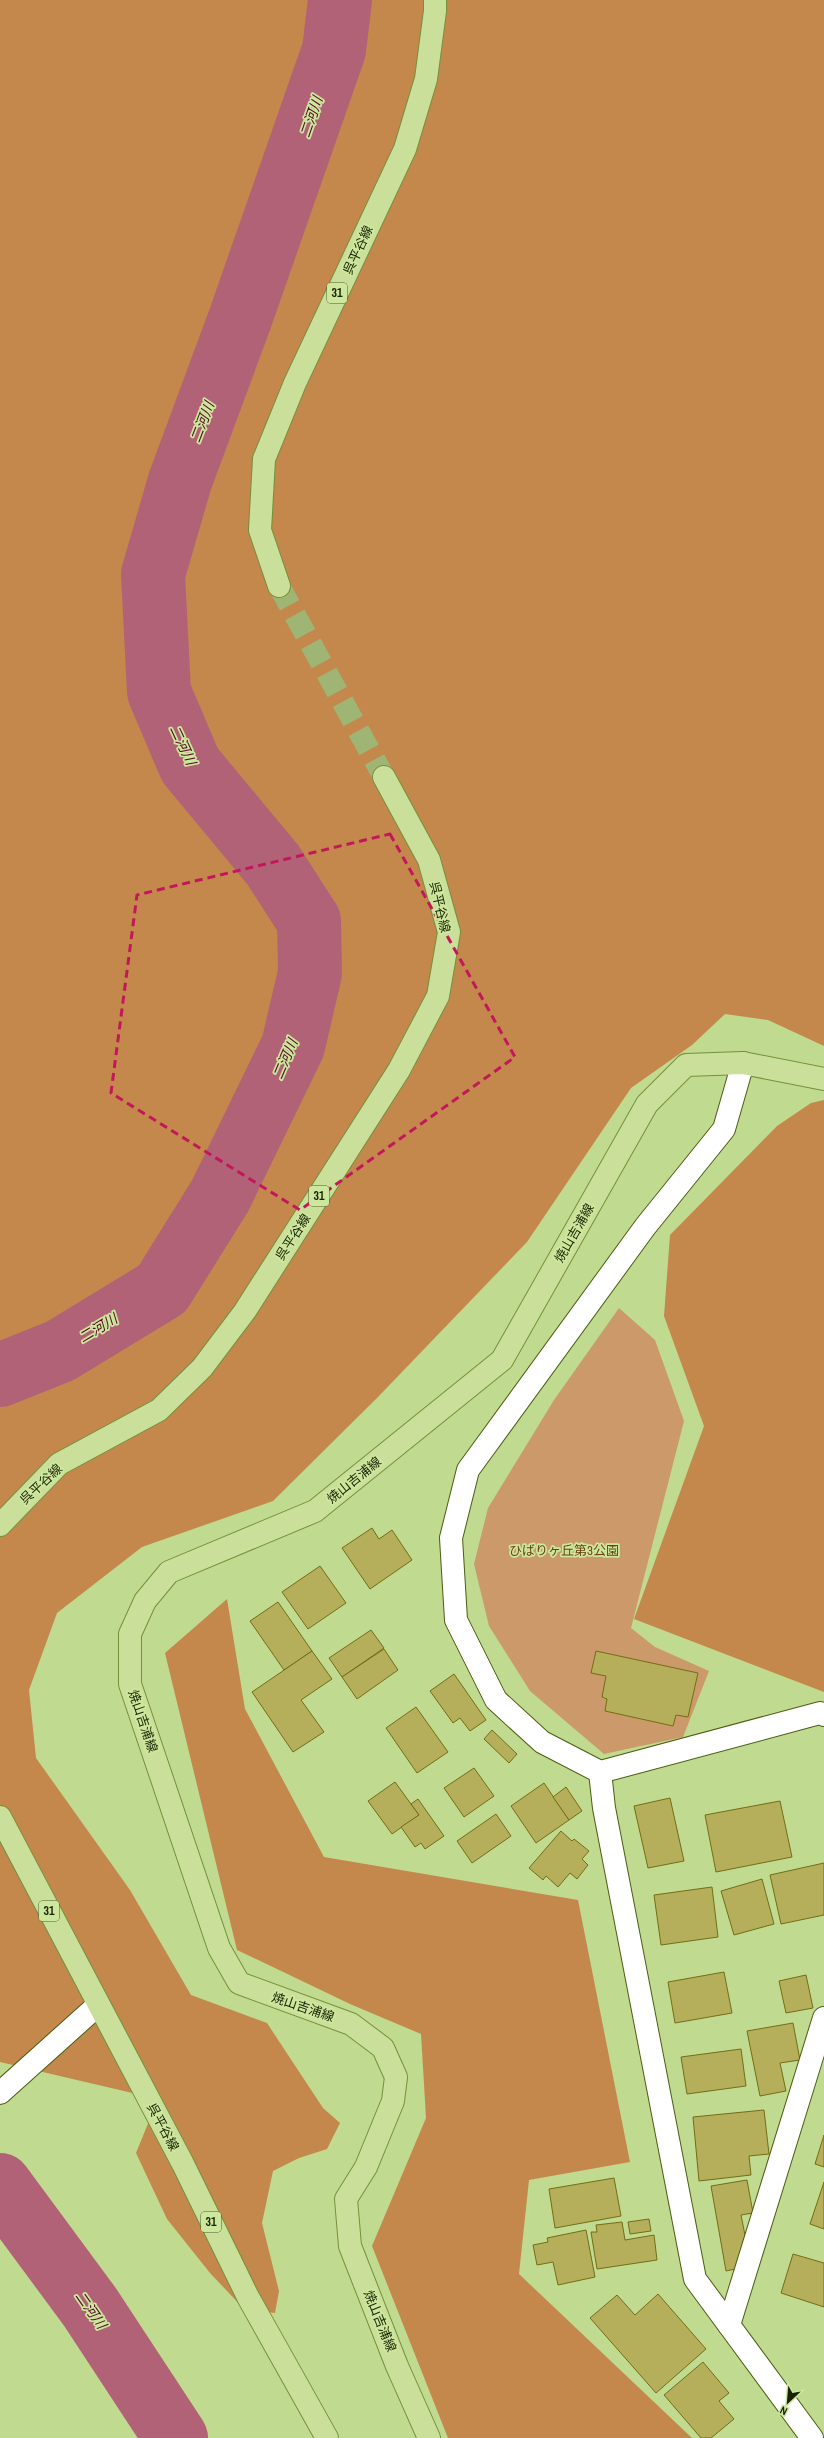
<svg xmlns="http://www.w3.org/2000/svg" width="824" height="2438" viewBox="0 0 824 2438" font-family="'Archivo Narrow','Noto Sans JP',sans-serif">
	<rect width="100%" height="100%" fill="#c0da8f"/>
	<polygon fill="#cb996a" points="619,1308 655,1340 684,1421 631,1628 655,1647 709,1671 683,1737 604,1754 530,1691 489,1626 474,1564 488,1508 554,1400"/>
	<g fill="#c4884c">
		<polygon points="0,0 824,0 824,1046 768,1020 725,1014 692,1045 631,1088 527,1242 377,1398 273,1501 142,1547 57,1613 29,1690 36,1758 130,1890 191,1995 267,2023 323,2108 340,2123 327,2149 299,2158 273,2171 262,2223 279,2291 275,2313 244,2309 210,2273 167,2219 136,2153 158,2099 0,2062"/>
		<polygon points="824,1100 824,1692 634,1619 704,1426 664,1316 670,1235 777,1126 811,1103"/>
		<polygon points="227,1599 245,1709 324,1857 578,1900 630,2162 529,2180 519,2274 692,2438 448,2438 372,2246 426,2118 421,2034 350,2004 237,1950 165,1653"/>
	</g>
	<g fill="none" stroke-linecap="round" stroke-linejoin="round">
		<g stroke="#b26277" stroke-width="64">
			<polyline points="0,1375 60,1351 162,1289 220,1196 293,1046 310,973 309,921 273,865 190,765 159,692 153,574 180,481 240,319 334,50 340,0"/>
			<polyline points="0,2185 90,2307 176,2438"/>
		</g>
	</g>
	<g fill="#b5ae5b" stroke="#746d16">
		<polygon points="372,1528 379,1539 392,1530 412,1560 370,1589 342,1548"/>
		<polygon points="320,1566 346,1603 308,1629 282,1592"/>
		<polygon points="278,1602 312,1651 284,1670 250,1621"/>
		<polygon points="371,1630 384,1648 342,1677 329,1658"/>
		<polygon points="384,1649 398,1670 357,1699 342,1677"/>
		<polygon points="312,1651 332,1679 301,1700 324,1732 293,1752 252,1692"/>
		<polygon points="596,1651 698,1673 688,1717 676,1715 673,1726 605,1711 607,1699 602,1697 606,1676 591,1673"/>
		<polygon points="454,1674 486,1720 470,1731 460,1718 453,1723 430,1691"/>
		<polygon points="416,1707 448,1752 417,1773 386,1728"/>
		<polygon points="492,1730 517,1754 509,1763 484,1739"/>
		<polygon points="474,1768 494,1796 464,1817 444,1788"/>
		<polygon points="395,1782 419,1815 392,1834 368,1801"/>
		<polygon points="544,1783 569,1820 536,1843 511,1806"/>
		<polygon points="566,1787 582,1811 569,1820 553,1797"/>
		<polygon points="670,1798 684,1861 648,1868 634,1806"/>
		<polygon points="418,1799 444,1836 425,1849 421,1843 415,1847 401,1827 419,1815 411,1804"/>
		<polygon points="780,1801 792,1857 716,1872 705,1815"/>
		<polygon points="496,1814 511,1836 472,1863 457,1841"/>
		<polygon points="561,1831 572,1841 574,1839 589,1851 582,1859 588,1865 577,1879 570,1873 558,1887 546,1876 543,1880 529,1868"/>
		<polygon points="824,1863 824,1915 781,1924 770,1875"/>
		<polygon points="762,1879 774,1924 734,1935 721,1891"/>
		<polygon points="712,1887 718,1937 661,1945 654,1895"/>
		<polygon points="724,1972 732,2013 675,2023 668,1982"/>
		<polygon points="806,1975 813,2008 786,2013 779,1981"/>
		<polygon points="793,2023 800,2060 780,2063 786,2091 760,2096 747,2031"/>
		<polygon points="741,2049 746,2086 687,2094 681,2057"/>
		<polygon points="764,2110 769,2154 749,2156 751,2175 699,2181 693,2117"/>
		<polygon points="824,2135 824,2167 815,2164"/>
		<polygon points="614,2178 621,2216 555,2228 549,2189"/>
		<polygon points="747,2180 753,2213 741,2215 747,2245 740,2268 726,2271 711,2186"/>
		<polygon points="824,2182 824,2229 810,2224"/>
		<polygon points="649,2219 651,2231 630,2234 628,2222"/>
		<polygon points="622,2222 625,2240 654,2235 657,2260 597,2269 591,2232 597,2232 596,2225"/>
		<polygon points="586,2230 595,2277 558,2285 553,2262 537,2265 533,2245 548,2242 547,2238"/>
		<polygon points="793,2254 824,2263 824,2307 781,2293"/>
		<polygon points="658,2294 706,2349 656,2393 590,2318 617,2295 635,2315"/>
		<polygon points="703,2362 729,2393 719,2401 734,2419 711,2438 701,2438 664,2395"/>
	</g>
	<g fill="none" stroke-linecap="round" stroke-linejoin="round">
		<polyline stroke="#9fb573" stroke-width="22" stroke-dasharray="22 11" stroke-linecap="butt" points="279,586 384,777"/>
		<defs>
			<g id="minor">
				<polyline points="743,1063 724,1129 645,1227 468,1470 451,1538 456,1620 496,1700 542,1742 600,1772 820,1713 824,1715"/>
				<polyline points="600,1772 604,1808 695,2279 812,2438"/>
				<polyline points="0,2093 98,2005"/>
				<polyline points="729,2325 824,2018"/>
			</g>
			<g id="major">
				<polyline points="279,586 260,530 264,459 295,383 405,149 426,79 435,11 435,0"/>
				<polyline points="0,1525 59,1464 159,1410 202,1368 245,1311 399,1070 438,996 449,932 429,860 384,777"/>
				<polyline points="0,1817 183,2164 248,2297 327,2438"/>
				<polyline points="429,2438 397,2366 350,2246 346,2199 366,2167 393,2101 396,2077 383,2048 351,2024 239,1983 219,1948 130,1684 130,1634 145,1601 169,1572 315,1511 502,1360 647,1104 686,1065 743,1063 824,1079"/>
			</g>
		</defs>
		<use href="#minor" stroke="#495e11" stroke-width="24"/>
		<use href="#major" stroke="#75903a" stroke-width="24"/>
		<use href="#minor" stroke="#fff" stroke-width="22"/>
		<use href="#major" stroke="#cae09a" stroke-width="22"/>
	</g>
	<path fill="none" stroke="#c2185b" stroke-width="3" stroke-dasharray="8 5" stroke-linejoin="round" d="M390 834 515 1057 300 1210 111 1093 137 895Z"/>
	<g text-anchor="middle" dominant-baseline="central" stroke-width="3.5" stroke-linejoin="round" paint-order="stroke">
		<g fill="#cde89c" stroke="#4f5d32" stroke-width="1">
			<rect x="327" y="283" width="20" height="20" rx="3"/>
			<rect x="309" y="1186" width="20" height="20" rx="3"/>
			<rect x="39" y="1901" width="20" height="20" rx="3"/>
			<rect x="201" y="2212" width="20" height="20" rx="3"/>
		</g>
		<g font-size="12" font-weight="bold" fill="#192204">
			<text x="337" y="293">31</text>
			<text x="319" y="1196">31</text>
			<text x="49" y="1911">31</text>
			<text x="211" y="2222">31</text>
		</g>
		<g font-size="13" fill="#192204" stroke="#cde89c">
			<text transform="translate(358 250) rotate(-65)">呉平谷線</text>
			<text transform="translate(440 907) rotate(77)">呉平谷線</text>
			<text transform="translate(574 1233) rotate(-60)">焼山吉浦線</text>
			<text transform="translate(293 1237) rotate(-57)">呉平谷線</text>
			<text transform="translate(354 1480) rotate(-39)">焼山吉浦線</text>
			<text transform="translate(41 1484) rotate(-43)">呉平谷線</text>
			<text transform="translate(143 1721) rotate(71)">焼山吉浦線</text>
			<text transform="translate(303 2007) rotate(19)">焼山吉浦線</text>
			<text transform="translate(163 2127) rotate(62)">呉平谷線</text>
			<text transform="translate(380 2321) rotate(68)">焼山吉浦線</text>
		</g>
		<g font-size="13" fill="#684011" stroke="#cde89c">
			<text x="564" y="1550">ひばりヶ丘第3公園</text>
		</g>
		<g font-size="14" font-style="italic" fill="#540726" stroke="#cde89c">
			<text transform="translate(311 117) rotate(-71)">二河川</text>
			<text transform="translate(202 422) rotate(-69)">二河川</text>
			<text transform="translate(183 745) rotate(65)">二河川</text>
			<text transform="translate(285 1059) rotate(-67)">二河川</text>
			<text transform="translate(98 1328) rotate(-31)">二河川</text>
			<text transform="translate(91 2310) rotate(55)">二河川</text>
		</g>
	</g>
	<g transform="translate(788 2402) rotate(206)" stroke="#cde89c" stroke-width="3" paint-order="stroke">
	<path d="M0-3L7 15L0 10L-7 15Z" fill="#192204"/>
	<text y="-6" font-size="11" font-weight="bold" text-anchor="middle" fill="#192204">N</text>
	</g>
</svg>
